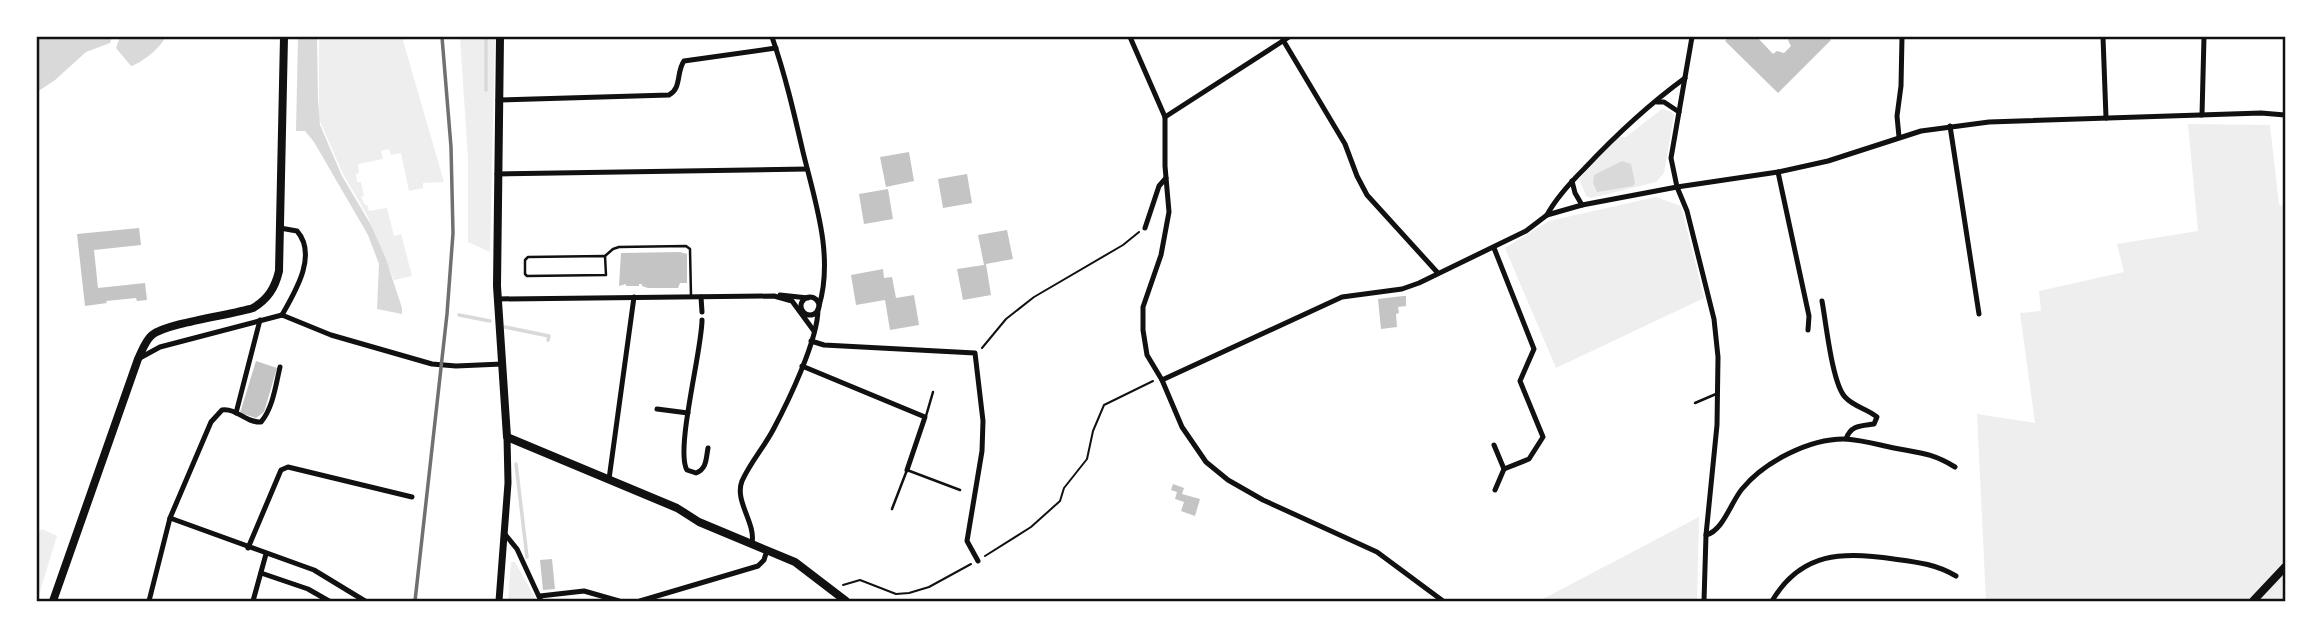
<svg xmlns="http://www.w3.org/2000/svg" width="2322" height="638" viewBox="0 0 2322 638" font-family="'Archivo Narrow',sans-serif">
	<rect width="100%" height="100%" fill="#fff"/>
	<g fill="#eee">
		<polygon points="319,37 402,37 444,182 423,183 423,188 409,191 401,153 391,155 389,149 381,151 383,159 358,164 359,173 356,174 357,182 361,182 364,196 361,197 365,205 367,205 369,211 387,208 394,236 401,234 412,276 394,280 367,215 343,174 319,119"/>
		<polygon points="460,37 495,37 490,252 468,242 468,159"/>
		<polygon points="1662,109 1671,112 1674,115 1664,173 1656,182 1591,198 1586,196 1579,179 1618,137 1626,137"/>
		<polygon points="2188,124 2270,125 2279,205 2285,206 2285,601 1986,601 1977,414 2035,423 2020,313 2041,311 2039,291 2124,272 2117,244 2198,231"/>
		<polygon points="1656,197 1681,206 1704,298 1556,368 1505,248 1549,221"/>
		<polygon points="1699,517 1697,601 1539,601"/>
		<polygon points="42,529 57,536 37,601 37,534"/>
		<polygon points="511,562 515,562 537,601 508,601"/>
	</g>
	<g fill="#d9d9d9">
		<polygon points="37,37 112,37 110,43 86,52 55,80 37,92"/>
		<path d="M120 37H165C163 46 140 64 131 66L116 48Z"/>
		<polygon points="298,37 317,37 318,100 320,125 342,176 371,225 386,259 402,308 402,314 377,309 379,264 368,235 314,142 305,131 296,131"/>
		<polygon points="1622,161 1631,164 1635,183 1633,186 1597,192 1593,183 1594,175"/>
	</g>
	<g fill="none" stroke-linecap="round" stroke-linejoin="round">
		<g stroke="#d9d9d9" stroke-width="3.5">
			<polyline points="486,37 486,90"/>
			<polyline points="459,315 490,321"/>
			<polyline points="505,327 549,336 548,340"/>
			<polyline points="516,464 527,557"/>
		</g>
	</g>
	<g fill="#c4c4c4">
		<polygon points="1729,37 1757,37 1773,54 1777,51 1784,53 1791,46 1788,40 1791,37 1828,37 1831,40 1778,93 1725,41"/>
		<polygon points="909,152 914,181 886,187 880,157"/>
		<polygon points="967,174 972,203 943,208 938,179"/>
		<polygon points="888,189 893,219 864,224 859,194"/>
		<polygon points="139,228 141,245 94,250 98,288 145,283 147,300 137,301 136,298 106,301 107,303 85,306 77,234"/>
		<polygon points="1007,230 1013,259 986,264 991,295 963,300 957,269 984,265 978,235"/>
		<polygon points="680,252 687,254 687,283 680,283 678,288 648,288 642,286 642,284 639,284 639,286 626,286 626,284 619,286 621,253"/>
		<polygon points="883,269 884,278 892,277 896,298 914,295 919,325 890,330 885,300 856,305 851,275"/>
		<polygon points="1403,296 1406,296 1406,306 1398,307 1399,313 1396,314 1397,327 1381,329 1378,299"/>
		<polygon points="256,361 277,368 264,412 256,418 240,413"/>
		<polygon points="1173,484 1184,488 1182,494 1200,499 1195,516 1181,511 1184,502 1175,499 1177,492 1171,490"/>
		<polygon points="552,559 555,589 543,590 540,560"/>
	</g>
	<g fill="none" stroke-linecap="round" stroke-linejoin="round">
		<g stroke="#111" stroke-width="2">
			<polyline points="982,348 1006,319 1034,297 1123,245 1139,232"/>
			<polyline points="985,556 1031,527 1060,501 1064,488 1087,459 1093,431 1104,405 1153,381"/>
			<polyline points="843,585 860,580 896,594 909,593 929,587 971,564"/>
		</g>
		<g stroke="#111" stroke-width="2.5">
			<polygon points="605,256 606,275 527,276 525,274 525,260 528,257"/>
			<polyline points="605,256 613,249 619,247 686,246 690,249 691,296"/>
			<polyline points="1695,403 1716,394"/>
			<polyline points="926,416 933,392"/>
			<polyline points="892,509 907,470 960,490"/>
		</g>
		<g stroke="#111" stroke-width="5">
			<path d="M772 37C785 74 794 113 803 152 815 201 834 256 819 306"/>
			<polyline points="1130,37 1165,117 1165,166 1169,212 1161,255 1143,307 1143,330 1147,355 1162,380 1182,427 1206,462 1228,480 1263,500 1377,552 1443,601"/>
			<polyline points="1692,37 1671,158 1677,187 1687,211 1714,319 1718,357 1717,425 1706,535 1704,601"/>
			<polyline points="2103,37 2106,118"/>
			<polyline points="1283,40 1345,144 1357,176 1367,195 1437,272"/>
			<path d="M498 100 669 95C682 88 676 72 684 61L776 48"/>
			<polyline points="1657,102 1664,102 1679,112"/>
			<polyline points="2202,115 2204,37"/>
			<polyline points="1165,117 1289,37"/>
			<polyline points="1950,126 1979,314"/>
			<polyline points="1899,137 1897,116 1901,86 1902,37"/>
			<polyline points="1778,172 1809,316 1808,330"/>
			<polyline points="497,174 807,169"/>
			<polyline points="1572,181 1575,193 1582,205"/>
			<path d="M1547 215C1556 198 1570 183 1584 169 1615 136 1648 105 1685 78"/>
			<path d="M280 228 297 231C318 255 295 292 282 315"/>
			<polyline points="1145,228 1159,186 1166,178"/>
			<polyline points="1494,248 1534,349 1520,381 1543,437 1529,459 1504,469 1495,490"/>
			<polyline points="780,295 808,298"/>
			<polyline points="701,297 702,312"/>
			<circle cx="810" cy="306" r="9"/>
			<polyline points="497,299 774,296 792,301 814,331"/>
			<path d="M1822 301C1826 322 1832 383 1845 397 1854 407 1866 408 1877 417L1874 424C1861 426 1851 425 1846 439"/>
			<polyline points="282,315 331,335 432,364 456,366 502,364"/>
			<path d="M702 320C702 350 675 450 687 470L696 473C707 469 706 458 708 448"/>
			<polyline points="811,341 824,345 975,353 983,421 982,451 967,541 978,561"/>
			<polyline points="138,359 160,347 282,315"/>
			<polyline points="802,366 925,417 907,470"/>
			<polyline points="1162,380 1342,297 1402,289 1419,283 1526,231 1547,215 1582,205 1677,187 1778,172 1828,161 1921,131 1989,122 2261,113 2285,115"/>
			<polyline points="657,409 688,413"/>
			<polyline points="236,413 260,320"/>
			<polyline points="1494,445 1504,469"/>
			<polyline points="609,479 634,297"/>
			<polyline points="170,518 314,570 365,601"/>
			<polyline points="504,533 517,549 541,601"/>
			<path d="M1706 535C1723 531 1731 502 1742 489 1764 462 1810 438 1846 439 1862 440 1879 445 1894 448 1920 453 1932 453 1955 467"/>
			<path d="M752 543C756 523 734 501 742 481 750 463 764 447 773 430 788 402 818 340 818 309"/>
			<polyline points="248,548 281,470 288,467 412,497"/>
			<polyline points="261,573 308,589 329,601"/>
			<polyline points="540,596 584,591 619,601"/>
			<path d="M149 601 170 518 211 422 222 410C237 408 246 423 261 422 273 408 276 384 280 367"/>
			<polyline points="253,601 266,554"/>
			<polyline points="640,601 758,566 764,560 767,550"/>
			<path d="M1772 601C1801 552 1843 551 1894 559 1917 562 1936 564 1956 576"/>
		</g>
		<polyline stroke="#111" stroke-width="7" points="499,601 508,483 507,437"/>
		<g stroke="#111" stroke-width="8">
			<polyline points="500,37 497,286 507,437 677,508 699,522 795,562 846,601"/>
			<path d="M53 601 138 359C142 351 145 341 152 335 167 323 231 315 253 308 268 299 275 288 279 271L284 37"/>
			<polyline points="2253,601 2285,567"/>
		</g>
		<polyline stroke="#707070" stroke-width="3.5" points="415,601 447,314 453,233 451,147 442,37"/>
	</g>
	<rect width="2322" height="638" fill="none" stroke="#ffffff" stroke-width="77"/>
	<rect x="38" y="38" width="2246" height="562" fill="none" stroke="#111" stroke-width="2.5"/>
</svg>
